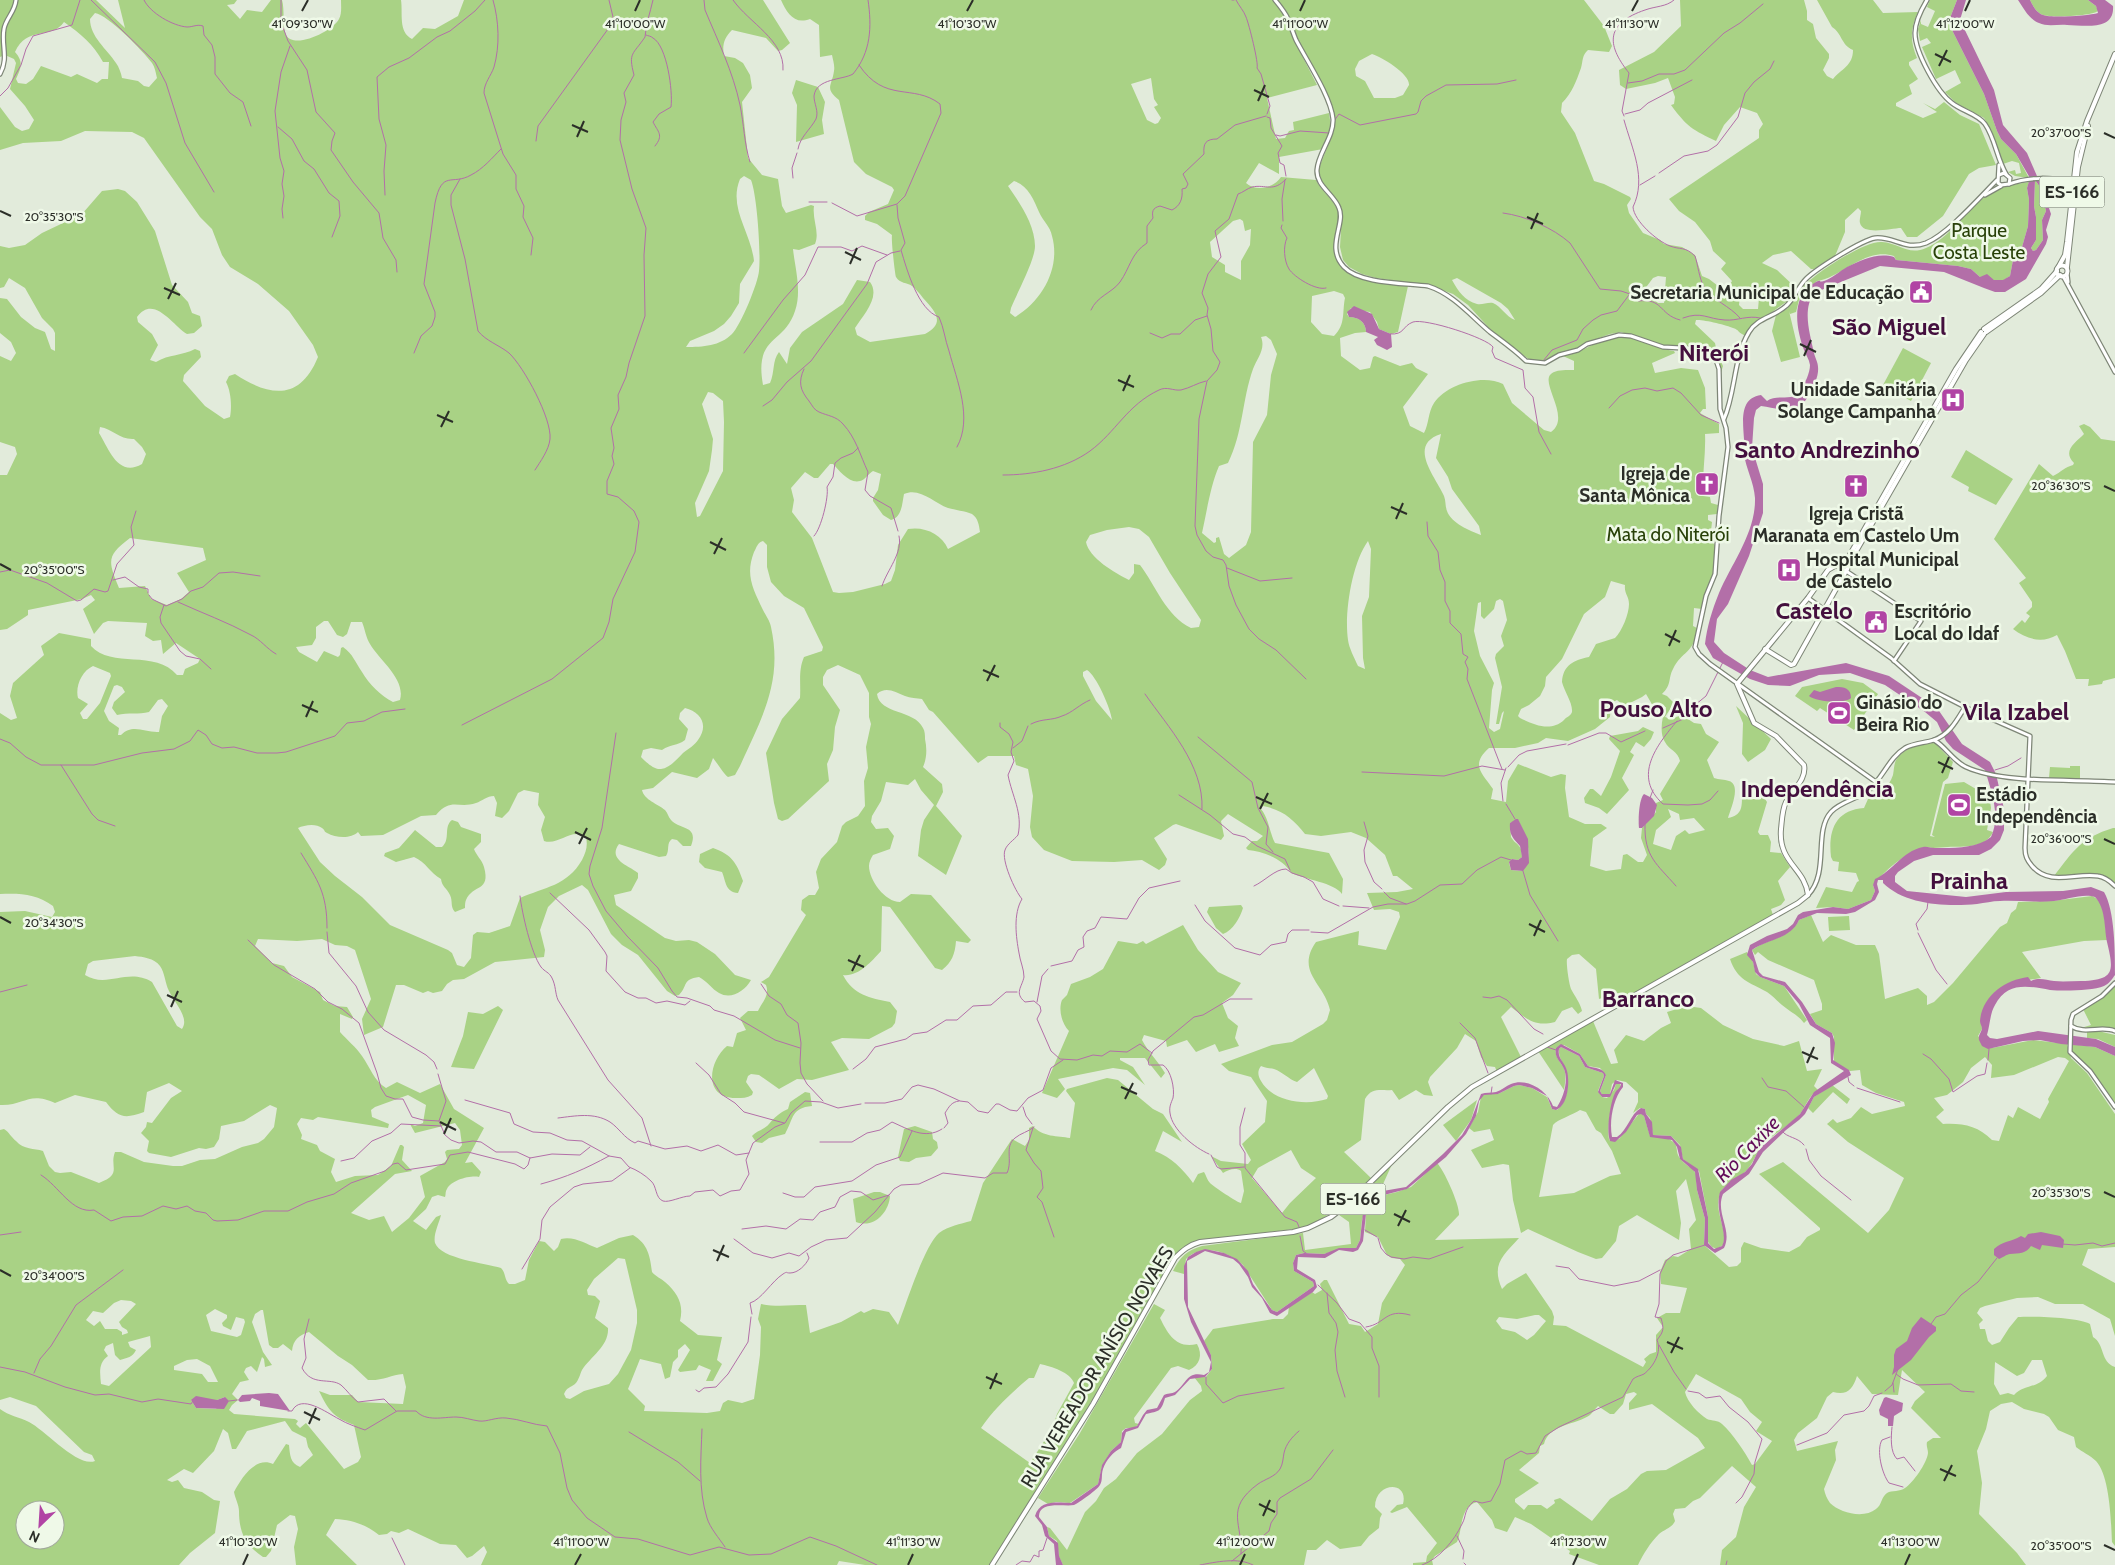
<svg xmlns="http://www.w3.org/2000/svg" width="2115" height="1565" viewBox="0 0 2115 1565" font-family="Cabin,sans-serif">
	<rect width="100%" height="100%" fill="#e2ebdb"/>
	<g fill="#a9d285" fill-rule="evenodd">
		<path d="M0 0H96L125 28 118 0H237L234 4 227 5 240 19 247 10 262 12 271 0H282C285 10 282 27 286 35 294 50 333 31 339 19 342 14 341 6 341 0H401C403 13 398 32 412 39L423 28 435 29 458 16 464 0H763L790 43 782 50 778 51 766 38 732 30C724 38 722 45 724 56L735 58 743 63 750 75 752 88 742 102 748 158 762 175 778 179 782 206 786 213 811 205 814 206C812 220 820 232 815 244L799 250 793 249C795 268 802 291 795 311 784 345 754 335 763 385L770 383C775 372 772 361 779 352L787 364 790 348 802 332 843 304 857 280 870 282C881 297 863 315 855 328L857 335 870 342 925 334C947 323 934 310 923 298 920 294 916 289 912 286 907 282 900 284 896 277 895 275 891 239 892 235L877 224 865 220V216L869 212 888 204 894 190 892 187 866 174 854 162 839 100C824 88 832 86 834 71 835 66 833 60 832 55L820 57 819 25 810 19C794 25 787 13 781 0H1273L1285 17 1293 38 1317 85 1267 98 1276 139 1285 138 1289 131 1294 130 1293 122 1329 113 1331 127 1323 149 1279 157V174L1259 163 1246 183C1256 192 1274 188 1281 177L1316 180C1322 193 1336 200 1339 215 1340 224 1334 232 1335 241 1336 247 1338 258 1341 263 1353 280 1389 282 1408 286L1398 332 1391 334 1379 329 1377 322 1370 312 1363 311 1357 308H1351L1347 314 1349 317C1358 317 1366 322 1366 332L1355 333 1340 338 1341 356 1360 370 1370 368 1373 357 1375 356 1400 366 1412 363 1416 368 1428 374 1403 407 1410 426 1424 433C1429 424 1428 412 1434 403 1447 384 1483 374 1503 384L1512 403 1544 430 1551 432C1571 418 1542 386 1550 375 1555 369 1567 370 1574 370V361L1563 356C1582 354 1596 340 1614 336 1628 334 1656 349 1674 351L1675 353 1652 363 1655 373 1681 368 1698 370 1705 388 1706 409H1703L1700 413 1719 424V433L1705 434C1706 454 1702 475 1703 496L1710 497 1711 503 1718 505 1717 514 1708 515V520L1712 522 1710 540 1715 545V569L1702 609 1694 608 1693 626 1697 628C1694 655 1682 650 1673 669 1668 678 1672 685 1662 694L1667 696 1674 703 1665 717 1671 719 1682 715 1694 723 1701 724 1706 734 1719 742 1707 760 1714 778C1719 780 1724 779 1729 781 1742 785 1730 810 1728 818 1742 815 1742 808 1742 795L1750 791 1761 793 1767 802 1758 832 1760 835H1768L1771 842 1770 852 1781 853 1790 867 1778 881 1785 900 1781 905 1771 909 1773 915 1628 997 1617 993 1599 999 1596 969 1579 954 1572 955 1567 959C1566 964 1569 984 1571 989 1575 997 1580 1002 1582 1011L1578 1014 1572 1007 1562 1011 1555 1022C1534 1027 1527 1019 1511 1007L1501 1017 1521 1057 1497 1072 1495 1067 1487 1066 1481 1057 1476 1041 1465 1034 1457 1048 1430 1077 1428 1082 1433 1096 1424 1095 1416 1090 1399 1100 1392 1090C1380 1091 1372 1087 1365 1099L1361 1140 1344 1152 1371 1178 1342 1206 1313 1224 1295 1229 1198 1241 1188 1245 1175 1255 1077 1431 991 1565H865L839 1561 837 1565H481L487 1552 484 1546 472 1556 467 1558 456 1545 440 1544 408 1529 399 1533 391 1531 387 1534 379 1535C365 1524 352 1520 335 1519L326 1535 357 1565H296L294 1547 298 1529 295 1516 290 1515 277 1525 271 1551 266 1557H263C245 1545 239 1532 239 1511 239 1505 235 1498 234 1492 241 1479 255 1456 273 1464L286 1444 289 1445C290 1455 290 1463 300 1467L313 1455 308 1447 306 1438 292 1431 285 1421 247 1431 236 1449H232L228 1433 223 1429 214 1451 193 1473 184 1469 167 1480 172 1482 178 1480 184 1488 202 1492 214 1500 220 1501 215 1533 190 1553 179 1565H0V1409C9 1416 19 1417 29 1422 45 1430 78 1468 95 1461L92 1455 84 1452 36 1406 10 1397 0 1400V1130L4 1129C9 1132 11 1137 16 1141 24 1150 34 1148 43 1151L49 1166 55 1172 60 1173 71 1172 99 1183C123 1174 109 1167 115 1152H121L144 1162 173 1166H182L200 1160 215 1159 242 1147 258 1143 264 1139 274 1127 277 1108 270 1105 244 1121 221 1126 219 1139 214 1147 206 1149 199 1148 171 1157 149 1153 147 1151 149 1141 141 1133 146 1127 147 1122 152 1123 171 1098 182 1091 169 1083 147 1092 144 1112C125 1119 118 1118 106 1102L75 1095 55 1103C28 1091 25 1106 0 1105V912L25 911 52 917 55 912 53 906C37 894 20 893 0 894V713L11 720 17 718 10 696 13 683 44 655 41 646 59 633 91 639V646C111 669 156 649 177 675H183L185 669 198 663 200 659 176 643 163 654 161 640 153 641 145 636 147 623 108 621 103 623 94 634 83 609 95 600 91 595 82 599 28 610V615L7 629 0 630V475H7L17 454 15 447 0 442V356L11 361 16 353 11 342 0 333V298L7 299 21 317 35 328 45 332 51 349 55 351V333L53 329 42 318 25 288 9 278 4 287 0 288V246L9 248 25 245 42 233 82 214 102 191 118 189 125 191 137 202 155 231 172 285 188 302 192 313 200 316 202 326 194 333 187 334C173 326 154 294 137 317L138 322 152 334 158 345 150 360 156 362C169 354 182 356 195 349L200 351 201 357 184 375 183 381 205 406 224 419 230 417C232 407 231 391 226 382L229 376 235 374C270 397 300 401 318 357L313 345 289 311 258 284 230 267 222 255 212 229 200 217 144 138 132 132 85 131 61 141 23 143 0 150V107L15 127 22 131 29 129 34 120 25 106 10 89 16 63 14 59 5 55 0 57ZM95 13C108 15 143 51 152 63 155 67 156 74 157 78L149 87 144 86 138 81 122 78C121 73 119 67 116 63 107 49 90 37 90 19ZM64 22C81 34 93 44 103 62H109L108 79H102L97 83 77 74 71 77 41 66 33 79 26 84 18 83 16 79C21 68 24 62 15 52 27 25 52 40 64 22ZM1151 78 1154 99 1158 105 1154 107 1161 118 1158 123 1155 124 1147 120 1131 84ZM744 176 751 180C757 195 761 253 759 271 758 283 741 325 732 334 720 346 703 347 686 347L690 341 714 331 724 324 731 316 739 303 740 284 754 261C751 232 728 208 740 179ZM1014 181C1028 185 1034 200 1039 212 1043 221 1050 226 1052 236 1061 268 1042 301 1015 317L1010 313 1011 308C1017 293 1035 260 1035 246 1035 225 1020 203 1008 186ZM1240 219 1243 221 1245 231 1251 229 1250 245 1241 261V280L1225 272V265L1212 257 1210 242 1233 221ZM1334 291 1343 294 1345 298C1342 312 1346 324 1334 336L1322 334 1311 322 1312 296ZM1266 336 1271 340 1277 354 1271 375 1267 415 1253 442 1251 532 1246 545 1229 558 1224 554 1219 537 1216 538V542L1214 543 1202 533C1207 511 1210 487 1219 466L1228 463C1243 433 1242 400 1253 369 1257 358 1266 349 1261 337ZM708 392 713 393 723 401 724 422 723 471 700 516 697 517 695 503 709 471 712 450 713 439 702 404ZM100 427C113 429 120 440 134 439L142 447 146 454 142 464C118 478 109 449 99 433ZM1441 434 1436 458 1448 477 1452 489 1479 526 1481 535C1470 531 1451 523 1447 511 1445 506 1446 501 1444 496 1437 479 1406 445 1441 434ZM830 464H833C839 470 849 484 860 481 865 480 868 474 873 471L881 474 878 490 873 498V501L883 515 891 520C902 517 902 504 904 494 920 487 934 503 948 508 955 510 965 511 972 514 978 518 979 525 980 532L948 549C942 534 924 526 908 529L898 545 895 570 891 581 885 584 853 592 839 593 833 592 812 538 792 512 794 500 791 488 805 472 814 478H818ZM1129 527 1139 529 1149 537 1170 573 1201 620 1199 627 1191 628C1166 616 1156 586 1140 565L1134 564V573L1129 580C1115 573 1089 558 1086 542L1090 535 1107 530ZM130 538 203 548 206 560 177 573 189 592 181 599 167 605 151 599 145 586 119 588C108 561 106 556 130 538ZM763 541 767 545V567L771 582 784 596 804 608 823 647 822 651 804 657C798 671 801 683 800 698L782 719 766 753 774 803 778 819 782 821 788 819 829 781 827 764 833 750 835 727 840 710 823 685V677L827 670 838 665 860 675 869 693V717L871 724 866 747 868 768 864 781 865 806 858 816 846 822 842 826 837 842 821 859 816 872 819 888 815 895H809L802 900 801 910 806 915 769 977 761 982 766 985C770 996 762 1002 758 1011H748L740 1018 746 1030 737 1033 733 1047 727 1046C708 1062 703 1099 737 1098 742 1098 747 1098 752 1095L753 1092 746 1082 748 1076 751 1074 759 1075 779 1089 797 1079 812 1080 849 1070 831 1042 842 1038 869 1039 892 1027 895 1023 897 1011 890 1002C870 998 853 995 843 975 858 977 871 962 881 951L882 906 890 907 935 968 942 970C952 962 955 954 956 941L968 943 971 940 931 895 911 894 900 902C885 902 869 880 869 866 869 862 871 858 873 855L890 849 894 836 888 828 876 829 871 822 872 816 881 801 886 782 908 785 915 779 921 790 934 805 924 820 921 830 918 856 946 875 962 836 936 806 943 792 942 784 923 767C927 758 927 748 925 739 925 736 925 731 923 728 914 709 880 715 877 694 886 686 895 692 905 696 910 698 917 698 922 699L929 710 933 712 978 763 988 756H1014L1016 765 1028 769 1033 796 1030 827 1032 837 1044 850 1072 861 1114 862 1142 860 1159 870 1165 865 1167 859 1154 838 1173 825 1176 824 1221 840 1224 836 1221 821 1228 814 1263 836 1257 841H1252L1246 848 1248 850C1262 851 1284 859 1291 873 1304 879 1335 883 1342 894L1343 879 1329 853 1275 843C1269 831 1269 819 1261 809L1263 806C1283 810 1293 819 1305 834L1321 836 1351 832 1366 838 1385 855 1393 876H1397L1413 889 1397 892 1367 893 1374 910 1390 909 1399 912 1400 917 1386 950 1358 945 1359 931 1316 942C1295 972 1325 984 1330 1010L1327 1020 1323 1024 1292 1042 1272 1045 1221 1064 1229 1071 1251 1077 1267 1101 1265 1122 1242 1144 1251 1160 1248 1164 1221 1161 1211 1156 1223 1173C1228 1170 1236 1167 1241 1171L1244 1191 1241 1203C1238 1203 1213 1186 1210 1183 1207 1180 1206 1175 1204 1172L1198 1174 1193 1183C1182 1168 1172 1158 1155 1151L1163 1131 1182 1142 1163 1114 1153 1109 1118 1080 1107 1078 1067 1089 1066 1091 1075 1103 1070 1138C1058 1136 1042 1137 1033 1126L1029 1128V1140L1025 1146 1012 1139 983 1183 971 1221C960 1224 949 1226 939 1233 924 1246 906 1305 898 1325L889 1312 873 1309 864 1313 861 1311 841 1322 810 1333 806 1305C791 1305 775 1307 761 1304L758 1319 761 1327 760 1355 754 1399 742 1403 728 1400 723 1403 720 1411 707 1413 644 1411 645 1406 628 1389 640 1359 661 1364 665 1379 670 1377 673 1362 678 1357V1350L685 1344 690 1350 678 1370 680 1372 696 1370 699 1365 711 1370 706 1381H713L722 1364 717 1360 722 1337 698 1335 680 1321C684 1305 678 1293 665 1282 661 1278 656 1277 652 1272 650 1256 648 1244 633 1235L619 1238 597 1248C585 1244 575 1236 561 1239L558 1247 554 1251 545 1242 539 1241 529 1260 525 1280 515 1284H509C504 1279 506 1273 501 1268 485 1263 441 1259 435 1243 433 1235 439 1223 441 1215L436 1217 426 1230 413 1221 426 1209 432 1197 438 1195 445 1197C446 1195 445 1192 447 1189 451 1180 471 1175 479 1177L481 1172 472 1162 465 1163 484 1128 454 1109 440 1084 420 1093 397 1082 386 1088C374 1081 370 1067 362 1056 356 1047 347 1040 340 1032V1014L352 1019 353 1017 347 1007 335 1006 323 1000 320 992 292 977 284 966 272 963 255 946 258 939 297 941 322 939 335 945 347 946 355 950 371 999 362 1019 364 1035 383 1027 396 985H404L423 993 428 991 433 993 442 991 447 984 453 980 464 979 495 962 544 957 545 950 540 930 548 907 559 896 582 885 588 890 611 934 622 945 638 955 667 991 675 996 679 995C688 986 682 979 699 977 707 981 712 989 719 993 731 1000 745 991 751 980L735 975 715 954 697 942 689 940 676 941 665 938 616 905 614 895 631 891 638 878V873C630 866 607 860 619 844L659 857 666 856C670 850 666 843 672 839L677 840 683 846H691C699 825 680 830 671 820 668 817 668 813 665 810 658 804 644 800 642 790L653 788 672 772 697 778 709 769 713 758C717 763 724 774 728 777L735 775 740 766C762 717 783 682 771 627 770 621 766 616 763 610 753 589 745 575 754 552 757 547 757 543 763 541ZM1368 541 1371 549 1369 597 1362 616 1363 658 1365 669 1358 666C1354 657 1349 648 1348 640 1344 613 1352 563 1368 541ZM1611 581 1625 585C1624 594 1629 596 1629 604 1629 614 1622 631 1615 638L1596 644 1589 657C1574 660 1563 665 1562 682 1564 691 1573 703 1572 712 1571 716 1566 717 1564 720 1551 732 1534 725 1520 718L1518 716 1521 709 1529 705 1540 696 1545 686 1546 677 1562 659 1584 614 1605 597ZM1500 599 1503 601 1507 620 1501 636 1504 646 1496 654 1495 658 1502 687 1496 724H1499L1502 713 1504 711 1500 729 1494 732 1489 728 1492 690 1494 683 1480 656 1474 631 1478 603 1481 602V616L1484 619 1494 609 1496 601ZM324 621H328L337 635 343 637 347 634 351 622H362C365 629 366 638 370 644 379 660 406 679 400 700L393 702C381 696 369 684 362 672 355 662 353 654 343 647L341 648 340 655 338 657 324 651 317 662 299 652 296 647 312 645 316 638V627ZM93 666 110 673 111 676 100 703 87 719H83L80 713 88 704 78 698C75 686 82 671 93 666ZM1087 670C1096 675 1111 709 1112 720L1096 701 1083 676V672ZM117 685 122 687 125 692 114 702 112 708 117 715C128 712 139 715 149 712L158 700 162 699 168 706 162 716 159 732C145 733 133 723 121 735H118L119 728 109 721 104 711 114 686ZM1646 694 1653 706 1666 707C1662 717 1659 733 1665 742 1669 750 1678 751 1680 761L1660 794 1663 800 1656 803V812L1642 828 1641 838 1647 855 1643 862H1638L1627 854 1623 855 1621 869 1606 871 1590 866 1593 838 1607 828 1601 824H1585L1569 817 1565 788 1566 775 1561 774 1551 777 1518 764 1508 781 1506 802 1491 799 1493 789C1482 773 1470 765 1489 748H1515L1538 743 1546 738 1568 741 1595 729 1610 717 1611 703 1617 700 1624 706 1642 697ZM685 708C701 712 709 725 698 740 695 745 688 749 683 753 677 759 670 768 661 769 654 770 646 762 641 757L643 750 651 748 662 750C671 744 677 746 685 740L688 729 679 719 680 713ZM524 790 539 793 538 805 545 817 541 830 544 841C559 846 571 827 586 837 588 846 586 852 582 860 567 886 545 887 520 898L510 926 489 933 477 932 473 935 471 958 464 967 457 965 452 953 448 950 390 925 362 897 335 876 320 862 298 828C304 825 316 823 322 828 326 831 323 831 327 833 336 838 351 839 358 832L361 836 383 835 421 816 436 815C451 797 458 809 476 803 482 801 487 796 494 796L497 803 495 816 502 818 509 811 518 793ZM1668 809 1679 814 1680 820 1694 818 1705 830 1689 834 1685 830 1676 836 1671 850 1653 844 1656 830 1671 817ZM1518 820C1526 836 1535 856 1522 871L1511 870 1509 863 1512 859 1518 860 1522 857C1522 843 1516 846 1511 837L1510 823ZM135 956C143 957 154 958 160 966 165 973 165 983 169 991 174 1002 190 1018 182 1029L177 1026 152 982C128 967 107 989 85 975L88 964 93 961ZM1261 1066C1265 1068 1270 1068 1274 1069 1283 1072 1288 1079 1297 1082L1314 1068 1328 1096 1327 1099C1306 1106 1273 1102 1261 1081 1258 1076 1257 1071 1261 1066ZM408 1095 426 1105 423 1123 415 1126 410 1124 415 1133 455 1123 460 1130 462 1145 459 1149 447 1150 445 1152 447 1159 445 1162 420 1176 425 1197 409 1218 392 1232 384 1216 369 1220 351 1213 395 1174 412 1171 402 1160 404 1147 402 1145H400L391 1166 378 1175 355 1176 336 1182 331 1172 335 1159 320 1151 317 1145 301 1139 302 1135 297 1124 301 1118 313 1120 318 1117 388 1128 389 1124 372 1117 371 1110 375 1107ZM1291 1150 1301 1168 1316 1178 1290 1203 1282 1213 1252 1178 1258 1168ZM618 1258 625 1259 637 1310V1323L631 1350 618 1374 609 1384 584 1391 570 1399 566 1398 564 1394C567 1387 570 1388 575 1384 579 1380 580 1374 582 1370 591 1356 609 1346 608 1328L595 1318 600 1301 595 1296 588 1295 587 1290 594 1279ZM121 1300 131 1301 136 1304 119 1322 122 1327 127 1330 128 1333 122 1335V1332L117 1329H105L100 1321 94 1326 86 1320 93 1311 103 1313 114 1303ZM215 1309 227 1315V1318L222 1323 223 1326 231 1330 236 1317 244 1319 245 1322 241 1335 237 1337 211 1331 206 1315ZM261 1310H263L269 1345 273 1348H278L283 1344 292 1351C293 1340 299 1335 309 1332L338 1356 352 1365 368 1380C382 1381 391 1375 403 1374L406 1387 403 1404 358 1402 352 1395H330L319 1391C329 1411 333 1417 354 1425L361 1457 358 1462 344 1469 306 1423 300 1428 296 1424 298 1421 295 1419 234 1414 229 1410 232 1405 238 1400 232 1394 240 1382 249 1380 244 1372 246 1368 251 1366 257 1372 262 1357 264 1359 265 1367 272 1365 263 1352 252 1322 255 1314ZM150 1336 151 1347 109 1386 101 1384C100 1373 98 1363 108 1356L104 1350 106 1346 113 1343 115 1355 120 1360C127 1358 133 1357 136 1350L130 1347 128 1342ZM197 1359 210 1366 218 1382H208L202 1374 174 1370V1366L187 1360ZM1040 1364C1051 1366 1071 1373 1074 1383L1057 1414 1052 1429 1030 1463 981 1428C994 1409 1011 1393 1029 1378H1034ZM225 1397 216 1409 196 1408 191 1400H217ZM25 1510H55V1540H25Z"/>
		<path d="M1276 0H1584L1604 26 1612 46 1609 52 1588 50C1582 55 1583 61 1581 68 1576 82 1572 93 1562 103L1561 112 1575 133 1594 181 1604 184 1630 197 1631 199 1627 205 1629 213 1643 233 1660 240 1664 244 1682 247 1695 255 1702 276 1709 279 1722 289 1729 286 1732 281 1721 269 1726 263 1713 251 1710 241 1695 222 1679 211 1669 199 1759 138V130L1763 124 1757 113 1740 107 1724 125 1716 141C1693 130 1687 127 1671 105L1674 104 1675 97 1668 78 1655 83 1626 89 1620 85 1619 70 1654 52 1681 26 1680 0H1804L1807 11V20L1813 24 1816 38 1829 54V58L1823 70 1827 76 1833 79C1841 69 1853 66 1853 50 1841 45 1842 33 1832 27L1817 0H1873L1883 13 1918 12C1910 29 1910 41 1917 58L1909 62V65L1918 79 1909 85 1912 94 1896 103V106L1923 118 1937 112 1923 103 1935 109 1944 102 1960 115 1979 124 1996 165 1979 168 1969 174 1943 216 1917 237H1907L1901 228C1892 228 1863 236 1860 223 1859 220 1861 215 1861 211L1858 208 1845 220V232L1835 256 1814 269H1811L1791 251 1773 255 1762 263 1777 270 1795 287 1801 289C1812 275 1865 240 1882 242 1899 243 1908 256 1926 248 1950 238 1965 211 1986 196 1998 186 2014 185 2029 182L2027 188 2029 200 2028 226 2022 247 2013 260 2010 276 2004 280H1994L1980 277 1971 269 1958 266 1896 260 1894 256C1864 247 1842 278 1817 281L1799 300 1796 312 1790 314 1789 311 1800 357 1781 362 1772 331 1776 315 1788 308 1786 302 1753 326 1747 336C1737 333 1740 330 1733 328 1727 325 1702 319 1696 320L1695 324 1715 343 1717 353 1723 366 1720 376 1716 360 1698 347 1663 346 1621 332 1610 334 1588 342 1579 348 1565 352 1546 363 1531 361 1491 330 1468 305 1453 294 1431 286 1376 278 1362 274 1349 267 1343 260 1340 247 1342 212 1339 205 1322 185 1319 174V168L1333 133 1334 117 1329 103 1295 37 1289 20ZM1372 54C1382 57 1410 74 1409 85L1403 95 1395 98H1374L1365 81 1356 76 1355 69 1359 61ZM1658 276 1666 277 1664 303H1658L1644 290 1653 278ZM1457 278 1501 303 1508 309 1515 320C1506 317 1501 306 1493 303 1488 302 1482 305 1477 304 1465 301 1458 291 1452 280ZM1740 287 1758 295 1759 298 1758 309H1743L1739 305 1740 295 1738 288Z"/>
		<polygon points="1930,0 1957,0 1950,18 1953,32 1984,94 1997,131 2001,139 2016,154 2029,178 2015,176 2008,172 2015,170 2016,174 2021,173 2019,163 2012,161 2003,164 1992,132 1984,118 1956,103 1945,92 1961,83 1955,70 1936,79 1922,47 1931,43 1927,38 1920,41 1918,29 1921,20 1921,24 1928,27 1935,11 1927,7"/>
		<path d="M2030 0H2088L2096 6 2098 11C2092 16 2051 18 2043 15 2036 12 2033 6 2030 0Z"/>
		<polygon points="796,80 818,87 825,102 822,120 824,134 796,142 797,105 792,93"/>
		<polygon points="2035,180 2040,187 2046,211 2042,220 2043,240 2036,250 2033,251 2031,248 2036,240 2036,217 2034,206"/>
		<polygon points="1903,348 1931,363 1911,401 1883,385"/>
		<path d="M2084 424 2090 427 2101 439 2115 441V678L2103 681 2102 684 2088 686 2089 679H2076L2065 651 2057 635C2042 644 2026 639 2013 629L2022 620 2025 623 2030 616 2026 613 2032 607V602L2019 583 2026 578 1994 539 2039 464 2053 476C2061 472 2065 467 2073 465L2074 463C2062 451 2075 443 2084 434L2079 426Z"/>
		<polygon points="1966,450 2013,479 1996,505 1968,491 1969,487 1951,477"/>
		<polygon points="1842,679 1863,683 1878,694 1854,730 1820,708 1817,711 1795,696 1802,687"/>
		<polygon points="1736,706 1771,739 1765,750 1748,762 1742,754 1743,723"/>
		<polygon points="1643,727 1654,732 1651,739 1644,747 1636,742 1630,752 1634,755 1622,778 1629,790 1607,814 1599,808 1585,803 1584,798 1590,789 1593,789 1601,796 1611,777 1620,751 1609,739 1610,736 1638,731"/>
		<path d="M1935 743 1953 762 1948 778 1943 782 1930 836 1935 837 1932 835 1945 784 1964 782 1981 792 1988 787 1991 808 1987 830 1993 832C1985 849 1964 846 1948 847 1943 847 1938 848 1933 848 1928 848 1926 846 1922 848 1903 854 1886 870 1873 885L1875 891 1871 900 1848 909 1833 907 1816 908 1826 887 1852 892 1857 882 1859 881 1856 873 1838 871 1839 862 1833 861 1831 857C1828 831 1835 810 1864 808L1868 799C1880 795 1889 787 1893 775 1894 770 1894 764 1896 760 1905 747 1921 743 1935 743Z"/>
		<polygon points="2070,766 2080,766 2080,779 2049,778 2050,767 2070,768"/>
		<path d="M452 820 458 822 461 827 481 834V842L474 849C476 855 482 860 484 867 491 892 473 884 466 900 465 902 465 905 465 908L455 912C450 907 453 901 450 895 447 888 442 887 441 879 430 873 426 862 414 857L396 862 384 856 385 853 399 848 415 830 436 847H442C451 839 443 827 452 820Z"/>
		<path d="M2113 828H2115V885L2103 876H2054C2074 850 2081 838 2113 828Z"/>
		<path d="M713 848C731 854 737 863 743 881L738 893C725 892 726 881 722 872L705 868 699 862 700 854Z"/>
		<path d="M2092 896C2106 901 2105 927 2107 940L2084 941 2022 952 2041 978 2009 983 1995 992 1989 999 1981 1017 1982 1029 1978 1036 1992 1048 2033 1040 2067 1044 2071 1058 2087 1073 2115 1114V1247L2088 1249 2082 1265 2115 1283V1336L2110 1319 2083 1304H2055L2038 1297 2017 1298 1985 1306 1980 1308 1977 1313 1983 1320 1979 1324 1980 1329H1985L1988 1341 1992 1345 2000 1342 2009 1328 2018 1317C2032 1316 2079 1317 2090 1324L2093 1337C2105 1344 2100 1362 2115 1367V1546L2112 1542C2111 1522 2110 1476 2096 1461 2090 1455 2082 1452 2076 1447L2074 1437 2058 1430 2049 1417 2044 1414 2024 1409 2012 1402 2001 1404 1990 1411 1986 1429 1977 1451 1982 1483 1979 1514 2017 1553 2026 1565H1720L1722 1550 1736 1537 1744 1507 1756 1487 1732 1466 1700 1498 1693 1501 1685 1508 1675 1509 1673 1514 1675 1521C1672 1528 1665 1529 1659 1534 1650 1543 1644 1553 1638 1565H1599L1569 1554 1570 1551 1531 1524 1515 1517 1507 1532 1495 1528 1492 1520 1477 1502C1459 1507 1463 1529 1457 1542L1435 1556 1432 1560 1433 1565H1413V1563L1426 1562 1427 1556 1437 1543 1407 1507 1392 1513 1390 1512 1397 1505 1403 1504C1409 1480 1375 1482 1375 1507L1382 1514 1380 1518 1379 1528 1369 1536 1361 1546 1340 1549 1327 1540 1316 1550H1307L1304 1565H1063L1059 1557 1057 1541 1049 1536 1047 1527 1050 1528 1067 1550 1085 1512 1096 1501 1104 1488 1116 1479 1137 1453 1162 1434 1190 1400 1202 1391 1201 1386 1194 1377H1206L1212 1369 1211 1355 1204 1341 1213 1329 1273 1319H1283L1288 1314 1289 1307 1312 1292 1315 1294 1322 1290 1320 1284 1324 1280H1327L1349 1324 1361 1326 1365 1332 1378 1324 1382 1303 1405 1265 1400 1259 1392 1258 1387 1255 1378 1237 1365 1232 1366 1214 1375 1201 1384 1195 1397 1192 1411 1187 1437 1163C1444 1170 1460 1205 1459 1215L1435 1240 1519 1238C1503 1256 1491 1264 1502 1289L1507 1284 1526 1273 1552 1311 1554 1317 1553 1325 1566 1326 1643 1367 1646 1362 1644 1359 1650 1354 1656 1352V1335L1663 1327 1657 1318 1666 1313H1680L1687 1288 1661 1284 1660 1272 1665 1260 1673 1256 1678 1257 1691 1249 1689 1229 1696 1220 1686 1179 1676 1191 1681 1223 1679 1240 1637 1215 1619 1226 1616 1241 1602 1258 1596 1259 1578 1252 1528 1229 1521 1233 1513 1200 1509 1165 1503 1164 1482 1168 1471 1150 1494 1140 1490 1129 1474 1132 1469 1128 1478 1112 1481 1097 1485 1094H1498L1514 1086 1519 1085 1532 1088 1547 1097 1552 1109 1557 1110C1567 1103 1570 1083 1566 1072 1564 1063 1558 1058 1559 1049L1561 1047 1579 1056 1585 1067 1603 1073 1604 1076 1598 1091 1602 1097 1607 1098 1614 1090 1616 1084 1620 1083 1621 1088C1611 1094 1607 1128 1609 1139L1610 1141 1619 1139 1638 1115 1641 1113 1644 1116 1650 1136C1656 1137 1668 1137 1672 1141 1678 1145 1676 1150 1678 1155 1680 1160 1688 1167 1692 1168L1696 1174 1697 1190 1705 1219 1704 1245 1729 1267 1737 1266 1741 1262V1248L1744 1242 1761 1248 1789 1252 1800 1246 1807 1237 1820 1230V1228L1759 1174 1783 1162 1868 1233 1889 1210 1904 1178 1848 1142 1827 1124 1833 1119 1837 1123 1851 1118 1861 1107 1872 1114 1905 1106 1904 1102 1876 1093 1862 1085 1860 1070 1850 1071 1834 1062V1037L1832 1033 1816 1024 1810 1014 1822 1010V1004L1814 980 1768 960 1758 952 1755 955 1752 950C1767 939 1791 938 1799 920L1811 915 1823 942 1831 935 1856 945H1875L1879 954 1885 999 1918 988 1927 996V1005L1934 1002 1953 983 2000 927 2007 923 2011 913 2016 909 2018 902 2052 901ZM1985 1057 1992 1065 1991 1078 2014 1075 2058 1057 2065 1058 2069 1061 2048 1099 2049 1102 2040 1119 2018 1107 2013 1118 2008 1115 1999 1141 1992 1140C1978 1126 1963 1123 1943 1124L1936 1117 1944 1110 1934 1098 1947 1095 1963 1082 1971 1068ZM1580 1110 1586 1112 1596 1130 1601 1133 1612 1151 1621 1174 1610 1176 1574 1193 1539 1197 1553 1125C1558 1119 1573 1115 1580 1110ZM1535 1315H1539L1546 1321 1534 1335 1527 1340 1515 1332 1502 1329 1496 1321 1499 1317 1517 1319ZM2032 1360H2042L2047 1376C2037 1389 2024 1384 2014 1395L2008 1393 2000 1395 1994 1384 1995 1362 2017 1376 2024 1373ZM1902 1370 1925 1392 1915 1401 1911 1408 1941 1438H1933L1927 1442C1926 1446 1928 1449 1928 1453 1927 1463 1913 1483 1905 1488 1900 1492 1892 1490 1887 1493 1881 1497 1882 1505 1876 1509 1864 1519 1840 1513 1830 1503 1827 1499 1825 1494 1824 1489L1836 1460 1835 1450 1838 1441 1797 1451 1794 1440 1798 1433 1817 1418 1827 1397 1833 1392C1847 1396 1853 1389 1857 1376L1872 1394 1898 1395ZM1696 1374 1741 1399 1750 1412 1762 1422 1756 1431 1772 1441 1755 1464 1752 1465C1745 1452 1733 1434 1722 1424 1718 1420 1712 1421 1707 1419 1699 1414 1687 1402 1685 1392ZM1634 1392 1637 1394 1629 1403V1410L1652 1404 1698 1438 1705 1448 1666 1470 1647 1471 1641 1474 1627 1489 1610 1499 1592 1521 1560 1498 1554 1500 1555 1503 1547 1509 1541 1505H1528L1524 1510 1515 1502V1499L1539 1483 1519 1470 1539 1453 1540 1446 1544 1444C1549 1424 1576 1425 1590 1415 1593 1412 1595 1409 1598 1406L1610 1414H1614L1623 1404 1626 1394Z"/>
		<path d="M1241 905 1243 908C1240 918 1233 930 1223 934L1216 928 1207 912 1209 907Z"/>
		<polygon points="1849,916 1850,930 1829,931 1828,917"/>
		<path d="M1183 925 1198 950 1218 972 1241 983 1233 995 1222 1003 1228 1018 1238 1026 1235 1038 1239 1046 1219 1052 1215 1044 1196 1052 1187 1040 1167 1047 1166 1041 1144 1035 1142 1040C1148 1052 1158 1061 1165 1073L1161 1078 1145 1058H1120V1060L1133 1067 1145 1085 1127 1070 1113 1068 1058 1079 1065 1089 1057 1098 1042 1093 1069 1031C1062 1024 1058 1010 1062 1000L1067 995 1071 984 1090 977 1103 969 1118 941 1137 944 1143 941 1146 944Z"/>
		<path d="M1747 952 1753 962 1756 974 1760 977 1784 986 1807 1020 1804 1023C1797 1014 1790 1012 1782 1005 1777 1001 1773 996 1767 992 1749 982 1737 980 1730 959Z"/>
		<polygon points="2115,984 2115,1031 2097,1027 2081,1028 2091,1025 2082,1007 2091,1004"/>
		<polygon points="498,1006 503,1010 474,1069 451,1067 463,1036 468,1012 483,1014"/>
		<path d="M1687 1006 1701 1008 1723 1025 1753 1039 1784 1046 1799 1041 1807 1071 1822 1069 1814 1086 1818 1090C1809 1095 1806 1106 1800 1114 1791 1124 1775 1133 1765 1143 1756 1152 1754 1163 1746 1171 1737 1180 1722 1184 1719 1197 1715 1214 1728 1230 1723 1245L1717 1249 1712 1247 1708 1242V1217L1699 1171 1683 1159 1680 1145 1671 1136 1653 1135 1650 1118 1646 1114 1645 1109 1640 1108 1633 1113 1638 1102V1093L1626 1082 1617 1080 1612 1084 1610 1094H1602L1600 1091 1606 1075 1600 1068 1588 1066 1580 1054 1564 1045 1556 1048C1554 1060 1563 1062 1565 1072 1566 1077 1565 1084 1564 1090L1538 1051 1593 1021 1611 1064 1618 1063 1614 1050 1626 1035 1644 1041 1661 1028 1671 1023 1667 1012Z"/>
		<polygon points="2098,1031 2115,1035 2115,1047 2098,1039 2087,1038 2087,1032"/>
		<polygon points="2071,1044 2095,1047 2115,1056 2115,1108 2089,1071 2072,1053"/>
		<polygon points="1832,1085 1850,1099 1847,1104 1833,1092 1813,1113 1808,1108 1814,1097"/>
		<path d="M805 1092 810 1093 812 1106C791 1108 794 1118 785 1134L769 1138 762 1143 756 1142 752 1136C757 1130 764 1130 769 1124 775 1117 779 1113 788 1109L790 1102Z"/>
		<polygon points="1477,1100 1471,1120 1456,1141 1443,1125"/>
		<polygon points="915,1126 932,1132 933,1139 937,1142 938,1148 931,1156 916,1158 909,1162 900,1161 898,1157 904,1129"/>
		<path d="M1393 1162 1379 1193 1366 1208 1362 1220 1360 1240 1356 1248H1344L1324 1254 1304 1253 1296 1255 1293 1263 1294 1271 1313 1282 1314 1286 1277 1312 1272 1310 1243 1265C1229 1251 1201 1243 1186 1259L1184 1274 1173 1271C1180 1257 1187 1250 1202 1246L1303 1233 1305 1250 1351 1244 1349 1222 1339 1215Z"/>
		<path d="M874 1192H880L890 1196C889 1212 874 1229 856 1222L853 1199Z"/>
		<path d="M1154 1304 1165 1310 1160 1318C1168 1334 1176 1349 1197 1344 1203 1355 1200 1365 1189 1370L1178 1366 1171 1368 1134 1418 1135 1423 1139 1424 1134 1428H1126L1122 1431 1121 1442 1111 1451 1102 1466 1098 1484 1070 1503 1056 1502 1048 1504 1038 1498 1080 1433Z"/>
	</g>
	<g fill="#b36fa8" fill-rule="evenodd">
		<path d="M1957 0H1966L1960 20 1994 90 2003 125 2027 153 2043 190 2051 214 2046 230 2048 237 2046 244 2026 279 2005 292H1995L1984 288 1944 272 1880 266 1814 293C1802 310 1810 334 1814 353 1815 358 1818 362 1818 367 1819 376 1814 385 1810 393 1798 417 1783 409 1761 406L1756 410 1754 418 1752 448 1763 484V513L1749 556 1728 604 1717 619 1714 642 1724 653 1750 670 1768 677 1846 663 1889 676 1937 708 1962 744 1990 762 1996 774 2004 809V830L2000 840 1991 849 1979 855H1933L1914 861 1898 872 1895 876V882L1907 891 1966 897 2006 892 2063 891 2091 887 2104 892C2115 911 2115 952 2115 975 2112 979 2109 984 2104 986 2092 991 2063 991 2050 990 2029 986 2007 981 1995 1005 1990 1013 1990 1025 1987 1035L1990 1038 1997 1039 2038 1031 2096 1039 2115 1047V1056L2095 1047 2061 1044 2040 1040 2023 1041 1988 1049 1982 1046 1979 1040C1978 1035 1981 1033 1982 1029 1982 1026 1980 1024 1980 1021 1982 996 2005 980 2028 977L2031 981C2039 977 2046 980 2054 981 2063 982 2072 981 2081 981 2115 980 2114 971 2107 942 2104 927 2106 909 2095 897 2083 893 2066 900 2054 901 2036 903 2018 900 2000 901 1992 901 1985 903 1977 904 1947 907 1905 905 1883 883V880H1878L1877 884 1879 892 1875 900 1855 912 1846 914 1817 913 1799 920C1791 939 1768 939 1752 950L1759 972 1763 976 1785 982 1802 1002 1816 1024 1832 1033 1835 1043 1833 1060 1849 1070 1851 1075 1814 1097 1805 1114 1799 1120 1786 1130 1763 1152 1749 1174 1723 1194C1715 1213 1733 1230 1724 1248L1715 1253 1704 1245 1705 1219 1697 1190 1695 1172 1680 1159 1677 1147 1672 1140 1650 1137 1644 1116 1641 1114 1637 1115 1626 1132 1615 1142 1610 1141C1606 1131 1610 1103 1615 1093 1617 1089 1620 1089 1621 1084H1616L1610 1097H1602L1598 1092 1604 1076 1603 1073 1585 1067 1579 1056 1561 1047 1559 1049C1557 1059 1565 1062 1567 1071 1570 1082 1568 1106 1556 1110L1552 1109 1547 1096 1532 1088 1519 1085 1514 1086 1498 1094 1484 1095 1479 1101 1476 1116 1466 1134 1446 1157 1407 1189 1384 1195 1375 1201 1366 1214 1363 1241 1358 1250 1353 1252 1339 1250 1325 1258 1298 1257 1297 1269 1315 1280 1317 1287 1313 1292 1277 1316 1270 1313 1262 1298 1252 1287 1248 1277 1239 1264 1233 1259 1205 1251 1187 1261 1188 1307 1211 1355 1212 1369 1205 1377 1190 1379 1175 1395 1165 1398C1161 1412 1159 1411 1146 1414L1138 1428 1126 1432 1121 1448C1113 1452 1106 1460 1103 1469 1101 1475 1103 1480 1100 1485 1098 1489 1079 1503 1074 1505 1064 1507 1039 1500 1039 1517L1047 1527 1049 1536 1058 1543 1059 1556 1063 1565H1056L1054 1544 1045 1536 1042 1525 1035 1516C1040 1499 1058 1503 1071 1503L1098 1484 1102 1465 1111 1451 1121 1442 1122 1433 1125 1429 1137 1426 1143 1415 1147 1410 1157 1408 1164 1395C1167 1393 1172 1394 1175 1392 1187 1384 1186 1371 1204 1375L1209 1372 1211 1362 1191 1322 1184 1299V1266L1188 1257 1196 1252 1205 1249 1224 1253 1237 1259 1248 1271 1253 1284 1272 1310 1277 1312 1314 1286 1313 1282 1294 1271 1293 1263 1296 1255 1304 1253 1324 1254 1339 1248H1356L1360 1240 1363 1213 1372 1199 1383 1191 1406 1187 1443 1154 1462 1135 1471 1120 1481 1094C1486 1092 1491 1093 1496 1092 1502 1090 1506 1086 1511 1084 1527 1077 1548 1091 1553 1106L1557 1107C1563 1098 1569 1081 1564 1069 1561 1061 1554 1059 1556 1048L1561 1044 1580 1054 1588 1066C1596 1069 1602 1067 1606 1075L1600 1091 1602 1094H1610L1615 1080 1623 1083V1087C1613 1099 1609 1121 1612 1137H1617C1628 1130 1630 1114 1641 1108L1645 1109 1646 1114 1652 1122 1653 1135 1671 1136 1681 1147 1683 1159 1698 1169 1708 1217V1243L1714 1249 1722 1246C1729 1234 1714 1212 1720 1192L1731 1180 1745 1172 1752 1164 1759 1149 1800 1114 1814 1092 1844 1071 1831 1063 1830 1038 1810 1025 1799 1004 1784 986 1760 977 1755 972 1753 962 1747 955 1750 945 1767 936 1787 929 1793 924 1798 915 1803 912 1833 907 1848 909 1871 900 1875 891 1873 885 1875 879C1893 871 1901 852 1923 847 1927 846 1931 848 1935 848 1953 848 1976 849 1991 837 2001 816 1991 790 1985 770L1953 749 1946 741 1937 722 1925 712 1885 685 1850 673 1819 675 1790 686 1768 685 1750 679 1713 658 1705 644C1707 627 1712 610 1719 593 1732 563 1756 532 1755 498 1754 482 1746 469 1744 454 1743 448 1744 444 1744 439 1743 422 1739 398 1761 395L1767 401C1777 393 1794 403 1801 390 1805 383 1810 373 1810 365 1809 359 1806 355 1804 350 1796 328 1790 295 1816 282 1823 279 1817 283 1824 281 1831 279 1840 271 1847 267 1861 260 1878 252 1894 257L1896 260 1958 266 1971 269 1980 277 1987 274 1994 280H2003L2010 276 2013 260 2022 247 2028 226 2029 200 2027 188 2030 178 2016 154 2001 139 1997 131 1984 94 1953 32 1950 18ZM2035 180 2040 187 2046 211 2042 220 2043 240 2036 250 2033 251 2031 248 2036 240V217L2034 206Z"/>
		<path d="M2018 0H2030C2033 6 2036 12 2043 15 2050 18 2089 16 2098 13L2096 6 2088 0H2105L2113 6C2115 32 2082 25 2067 25 2058 24 2047 27 2039 23 2029 19 2024 9 2018 0Z"/>
		<path d="M1354 306 1372 314 1379 329 1391 334 1392 347 1387 350 1377 345 1374 340 1378 337 1366 332C1366 322 1358 317 1349 317L1347 312Z"/>
		<path d="M1836 687C1844 687 1851 688 1851 698 1844 704 1816 702 1809 696L1814 690 1820 692Z"/>
		<path d="M1644 794 1652 798 1657 805 1654 816 1642 828H1639C1638 819 1639 799 1644 794Z"/>
		<path d="M1516 819H1518L1528 839 1529 863 1523 871 1511 870 1509 862 1512 859 1518 860 1522 857 1520 846C1513 838 1509 835 1510 823Z"/>
		<path d="M2041 1232 2060 1236 2064 1240 2063 1248 2042 1245 2040 1250 2031 1246C2026 1254 2019 1253 2010 1254 2007 1254 2002 1258 1999 1259L1994 1255V1249C2002 1241 2011 1242 2021 1236L2025 1238 2028 1234Z"/>
		<polygon points="1921,1317 1936,1327 1936,1331 1929,1337 1911,1360 1892,1375 1894,1367 1894,1355 1896,1349 1907,1341 1912,1328"/>
		<polygon points="269,1393 278,1394 290,1411 260,1406 260,1401 252,1398 250,1401 240,1402 238,1400 242,1395"/>
		<polygon points="196,1396 217,1400 225,1397 229,1401 224,1409 196,1408 191,1400"/>
		<polygon points="1886,1397 1903,1403 1902,1411 1894,1416 1893,1426 1888,1426 1888,1419 1880,1415 1879,1410 1884,1398"/>
	</g>
	<g fill="none" stroke-linecap="round" stroke-linejoin="round">
		<g stroke="#b36fa8" stroke-width="1">
			<polyline points="91,0 155,62 166,83 185,143 214,192"/>
			<path d="M144 0C150 13 173 26 187 27 193 27 197 24 203 26L204 35 212 45 215 57V74L230 93 243 102 251 126"/>
			<polyline points="281,0 281,22 288,41 307,70 316,112 335,133 332,141 331,150 353,182 379,213 383,238 396,260 397,272"/>
			<path d="M493 0C499 21 500 46 494 67 491 76 484 83 484 93L503 154 516 175V189L524 206 523 217 533 238 531 255"/>
			<path d="M704 0 705 10C718 41 733 72 740 105 744 124 744 143 750 162"/>
			<path d="M733 0C749 23 785 40 783 70"/>
			<polyline points="1232,0 1234,0"/>
			<path d="M1236 0C1239 6 1244 11 1246 17 1249 24 1259 64 1257 68L1261 74 1270 106 1267 114"/>
			<path d="M646 35C648 36 651 36 653 38 667 46 673 91 671 107L659 114 653 122C658 132 664 135 655 146"/>
			<polyline points="1628,83 1642,81 1659,74 1674,74 1685,70 1724,33 1740,23 1763,4"/>
			<polyline points="0,96 8,88 21,65 26,49 33,36 72,25 80,0"/>
			<polyline points="1625,114 1640,110 1648,103 1692,80"/>
			<path d="M1624 116 1622 111 1629 73C1605 43 1607 23 1645 10 1656 6 1666 7 1674 0"/>
			<polyline points="1267,117 1270,118 1271,128 1282,146 1278,153 1280,163 1284,165 1286,176"/>
			<path d="M1624 120C1632 149 1647 178 1633 207 1634 221 1657 241 1670 246 1680 250 1685 246 1695 256 1698 265 1699 278 1704 287 1712 300 1730 306 1740 318"/>
			<polyline points="1334,121 1339,114 1360,125 1416,114 1418,112 1421,101 1426,96 1446,85 1497,84 1516,80"/>
			<polyline points="278,127 292,139 304,161 314,169 329,193 339,201 340,216 332,237"/>
			<polyline points="1276,135 1280,136 1300,131 1329,133"/>
			<polyline points="536,141 538,126 608,29 613,17 609,0"/>
			<path d="M798 149C800 137 810 130 816 119 819 111 814 104 814 96 816 78 843 80 853 74 871 52 872 27 868 0"/>
			<polyline points="1659,173 1684,156 1708,151 1717,145 1738,117 1745,93 1754,82 1770,69 1774,61"/>
			<polyline points="793,178 792,168 797,153"/>
			<path d="M460 179 451 195V205L465 259 478 331C486 341 499 345 509 353 524 367 552 419 550 439 549 450 540 462 535 470"/>
			<path d="M1286 179C1273 193 1266 184 1252 187 1248 188 1242 193 1238 194L1229 219 1215 231 1221 257 1208 274 1202 293 1208 308 1207 315 1211 329 1213 351 1220 362 1217 370 1207 381 1199 419 1195 526 1197 535 1206 551 1213 557 1223 560 1226 565 1229 586 1236 605 1249 629 1259 639 1276 650 1306 679"/>
			<polyline points="1640,185 1655,176"/>
			<polyline points="385,195 384,171 386,145 379,119 377,77 389,67 409,58 437,37 450,31 475,11 485,0"/>
			<polyline points="809,202 827,202"/>
			<path d="M832 203 857 216 897 204 905 196 941 113 940 104C913 83 885 104 859 65"/>
			<path d="M897 205 898 218 905 243 901 250C907 270 918 310 939 317 944 328 945 340 949 351 957 381 973 418 957 447"/>
			<path d="M1503 213C1526 216 1553 228 1570 243L1600 289 1621 291 1633 295 1638 301C1664 298 1658 314 1680 320"/>
			<polyline points="283,218 282,209 284,196 282,184 284,171 280,158 275,111 281,72 290,46"/>
			<polyline points="1283,221 1282,199 1285,180"/>
			<path d="M1282 225 1281 228 1287 238C1283 246 1284 261 1289 269 1294 277 1316 291 1326 288"/>
			<path d="M1091 310C1097 296 1112 293 1120 282 1130 268 1131 253 1147 243V226L1153 218C1152 212 1152 208 1160 206L1172 210C1180 206 1183 199 1182 189L1186 188 1188 184 1183 174 1204 154C1203 143 1206 139 1217 139L1235 125 1266 116"/>
			<path d="M1683 318C1702 311 1707 319 1725 320 1737 321 1748 315 1760 318"/>
			<polyline points="1150,333 1162,338 1171,334 1180,334 1195,320 1207,316"/>
			<path d="M1390 334C1405 335 1402 326 1413 322 1425 318 1487 338 1493 347L1492 351 1495 358 1523 370 1525 388 1533 397 1539 432 1551 454"/>
			<path d="M414 353 421 336 432 326 435 317V312L424 284 435 203C442 169 452 186 471 175 483 169 492 158 501 149"/>
			<polyline points="744,353 783,300 805,275 818,247 841,247 852,251 862,246 887,255"/>
			<polyline points="1543,361 1552,350 1577,340 1583,329 1593,320 1601,315 1617,311 1629,295"/>
			<path d="M804 369C798 382 800 390 809 401 812 405 814 410 819 412 828 416 836 416 843 424 856 438 860 455 868 472L865 490 870 496 891 508 898 531"/>
			<polyline points="763,406 772,400 787,382 811,361 867,284 876,262 891,253 900,251"/>
			<polyline points="1609,408 1620,396 1632,390 1645,388 1657,391 1673,388 1681,393 1701,415 1719,423"/>
			<path d="M1003 475C1032 475 1065 469 1090 451 1116 432 1127 405 1159 390 1167 386 1173 391 1181 390 1190 388 1197 383 1206 381"/>
			<polyline points="1427,522 1428,536 1438,552 1440,570 1445,582 1445,601 1450,611 1450,623 1461,634 1463,654 1468,657 1465,662 1468,669 1467,679 1502,769"/>
			<path d="M814 536C821 529 829 497 827 487L833 477 835 463 841 458 853 453 858 448"/>
			<polyline points="1227,568 1260,581 1292,578"/>
			<polyline points="0,572 10,570 47,583 77,601 81,600 94,589 105,592 108,591 117,564 134,545 131,527 136,511"/>
			<polyline points="113,580 125,577 139,587 148,589 148,593"/>
			<path d="M882 586C887 570 903 553 899 536"/>
			<polyline points="149,595 152,599 166,606 182,599 191,591 203,587 219,573 233,572 260,576"/>
			<path d="M178 602C202 613 227 622 251 635 260 639 267 649 276 654"/>
			<polyline points="164,605 160,617 161,623 180,651 186,656 200,659 211,669"/>
			<polyline points="1720,668 1723,662"/>
			<path d="M1145 694C1168 727 1204 765 1202 809"/>
			<path d="M1677 721C1657 745 1632 776 1663 804L1688 805 1702 804 1710 800 1718 791"/>
			<path d="M1000 723V727L1009 734 1013 742 1011 752 1014 761 1008 775C1012 796 1023 813 1018 835 1014 840 1007 844 1005 850 1001 860 1015 891 1022 899 1013 914 1016 937 1019 953 1020 961 1024 969 1024 977 1022 987 1014 993 1025 1002L1034 1001 1040 1006 1041 1011 1037 1019 1051 1051 1060 1059 1077 1060 1093 1055 1102 1056 1110 1051 1127 1052 1140 1044 1152 1053"/>
			<path d="M1031 724C1043 718 1051 721 1062 716 1072 713 1080 704 1090 700"/>
			<path d="M462 725 552 679 603 638 609 622 613 599 635 552 639 522 634 511 618 497 607 494V481L614 464 612 456 614 448 611 428 619 409 618 395 626 377 629 363 645 316 644 255 646 228 632 189 620 140 621 120 626 102 624 93 634 75C628 52 633 55 645 37 646 24 650 13 653 0"/>
			<polyline points="1663,728 1690,716 1695,705 1706,696 1718,672"/>
			<polyline points="616,733 602,828 590,866 589,874 593,886 606,911 627,936 658,968 672,991 677,997 687,998 710,1006 714,1010 734,1016 775,1040 800,1048"/>
			<polyline points="1198,737 1252,782 1258,808 1268,827 1266,844 1273,852"/>
			<polyline points="0,739 10,743 26,757 41,765 94,765 142,753 174,749 190,741 198,730 206,735 212,744 222,748 234,747 257,753 277,753 286,752 335,736 347,723 364,721 382,712 405,709"/>
			<polyline points="1568,745 1599,733 1606,733 1621,742 1645,731"/>
			<polyline points="1013,748 1022,741 1028,726"/>
			<polyline points="61,765 92,814 98,820 115,826"/>
			<polyline points="1508,767 1519,755 1527,751 1566,744"/>
			<polyline points="1995,770 2008,766 2021,758"/>
			<polyline points="1362,772 1444,776 1482,766 1505,770"/>
			<polyline points="1179,795 1210,815 1233,834 1245,837 1257,846 1285,859 1290,870"/>
			<polyline points="1650,798 1653,790"/>
			<polyline points="1503,801 1501,783 1506,768"/>
			<polyline points="1506,804 1515,819"/>
			<polyline points="1364,822 1368,836 1364,850 1365,862 1374,882 1382,889"/>
			<path d="M1645 824C1644 857 1657 864 1676 886"/>
			<path d="M301 853C318 881 327 893 327 928"/>
			<polyline points="1523,871 1530,895 1558,941"/>
			<path d="M1254 886C1265 881 1275 869 1286 869L1292 873 1304 877 1313 882 1323 899 1339 906"/>
			<polyline points="1384,892 1390,898 1406,904"/>
			<polyline points="550,893 589,930 605,952 607,956 606,971 625,992 638,998 646,998 656,1003 667,1001 685,1005 690,1001"/>
			<path d="M520 896C522 913 531 953 541 967 545 972 549 972 552 978 556 986 555 993 558 1000L608 1080 642 1118 651 1146"/>
			<polyline points="1195,905 1205,921 1235,948 1260,955 1271,945 1286,942 1288,934 1292,930 1309,930"/>
			<polyline points="1343,906 1369,908"/>
			<polyline points="1918,930 1916,924 1927,909 1928,902"/>
			<polyline points="327,932 329,953 356,986 368,1012 384,1030 426,1055 434,1062 437,1069"/>
			<polyline points="1311,932 1328,933 1373,907 1388,904 1407,904 1415,901 1440,885 1462,884 1477,870 1501,857 1511,860"/>
			<polyline points="1918,933 1936,970 1947,984"/>
			<polyline points="248,940 274,965 315,989 328,1002 342,1009 359,1023 377,1073 381,1088 386,1096 395,1099 403,1099 412,1117 423,1120 439,1121"/>
			<polyline points="1051,966 1072,961 1078,950 1084,947 1083,937 1087,931 1095,928 1101,917 1127,919 1139,898 1149,888 1180,881"/>
			<polyline points="761,984 769,996 781,1004 787,1015 798,1023 801,1043 800,1063 801,1073 807,1084 823,1101"/>
			<polyline points="0,992 27,985"/>
			<polyline points="1483,997 1491,998 1499,996 1507,1000 1534,1029 1543,1034"/>
			<polyline points="1037,1002 1042,976 1048,969"/>
			<polyline points="1460,1023 1475,1038 1488,1073"/>
			<polyline points="1547,1047 1556,1050"/>
			<polyline points="1923,1054 1931,1059 1949,1079 1953,1092 1977,1076 1985,1074 1987,1063"/>
			<polyline points="1988,1060 1989,1049"/>
			<polyline points="696,1063 709,1075 721,1094 735,1103 744,1112 784,1123"/>
			<polyline points="853,1069 866,1059 875,1047 906,1039 913,1034 927,1032 946,1020 957,1020 973,1006 991,1005 1006,992 1017,992"/>
			<polyline points="438,1074 446,1101 439,1121 445,1135 451,1140 459,1143 473,1141 481,1142 496,1152 517,1152 530,1158 552,1154 580,1155 590,1147"/>
			<polyline points="1848,1077 1849,1082 1854,1086"/>
			<polyline points="1762,1078 1768,1087 1786,1091 1804,1107"/>
			<polyline points="1857,1088 1900,1102"/>
			<polyline points="1491,1094 1492,1087"/>
			<path d="M465 1100 510 1113 514 1124 533 1132 550 1133 567 1140 582 1141 609 1156 621 1158 629 1167C637 1170 645 1175 651 1181 657 1186 655 1198 663 1201 669 1203 682 1196 690 1196L695 1192 713 1190 720 1196 731 1191 740 1190 749 1174 746 1160 753 1143 775 1127 785 1123 791 1113 805 1101 821 1102 838 1108 861 1104"/>
			<polyline points="865,1103 885,1103 902,1099 912,1087 918,1085 934,1089 960,1101 968,1102 978,1111 988,1113 996,1104 999,1104 1010,1110 1017,1111 1028,1098 1043,1090 1051,1068 1063,1060"/>
			<polyline points="1023,1107 1026,1116 1032,1124"/>
			<polyline points="1245,1108 1240,1127 1240,1145 1245,1153 1245,1168 1285,1217 1297,1222 1299,1227"/>
			<path d="M558 1118C575 1116 594 1112 610 1122 619 1128 624 1138 635 1143L638 1141 665 1149 687 1146 701 1151 718 1145 736 1155 749 1153"/>
			<path d="M944 1128 948 1123 945 1113C949 1107 951 1102 959 1101"/>
			<polyline points="1033,1128 1026,1150 1034,1163 1041,1171 1043,1188 1037,1197 1042,1202 1054,1237"/>
			<path d="M1782 1131C1787 1138 1798 1137 1804 1145"/>
			<path d="M820 1142H852L867 1133 880 1130 892 1122C908 1129 925 1140 942 1129"/>
			<polyline points="1806,1149 1809,1160 1821,1176 1851,1200"/>
			<path d="M1209 1154C1195 1148 1172 1130 1170 1113 1169 1107 1171 1103 1173 1098 1175 1089 1171 1070 1163 1065H1149L1148 1060 1153 1051 1194 1017 1203 1015 1230 999H1252"/>
			<polyline points="1211,1155 1217,1167 1221,1169 1244,1167"/>
			<polyline points="341,1161 354,1158 372,1141 391,1133 401,1124 441,1126"/>
			<path d="M41 1175C59 1186 72 1214 94 1210L111 1221 123 1217 142 1216 163 1206 176 1209 187 1206 195 1211 206 1213 213 1220 217 1221 238 1220 264 1211H288L307 1202 334 1194 351 1183 385 1171 393 1164 398 1163 406 1170 445 1164 450 1155 468 1152 515 1164 524 1169 528 1165 530 1158"/>
			<path d="M541 1184C567 1177 585 1169 609 1156"/>
			<polyline points="783,1193 795,1197 804,1197 815,1187 852,1181 876,1165 900,1157 912,1131"/>
			<polyline points="742,1229 766,1226 786,1229 800,1219 813,1220 820,1212 835,1207 840,1197 851,1191 861,1192 873,1200 889,1195"/>
			<polyline points="1365,1230 1377,1237"/>
			<polyline points="0,1235 21,1232"/>
			<polyline points="1300,1236 1303,1251 1306,1253"/>
			<polyline points="1378,1238 1381,1248 1386,1254 1391,1257 1404,1259 1413,1257 1429,1259 1463,1247"/>
			<path d="M734 1239 753 1253 772 1258 789 1253 799 1256 811 1247 826 1240 847 1238 875 1212 894 1189 901 1185 919 1184 943 1173 985 1178 993 1173H1007C1013 1160 1004 1147 1015 1138 1021 1133 1028 1132 1034 1127"/>
			<polyline points="2062,1244 2075,1245 2093,1243 2102,1246 2115,1243"/>
			<polyline points="1556,1266 1569,1268 1579,1279 1614,1286 1639,1281 1660,1270"/>
			<polyline points="522,1269 540,1239 542,1220 550,1207 574,1187 583,1184 612,1181 630,1168"/>
			<polyline points="1318,1285 1337,1303 1349,1319 1360,1323 1372,1337 1372,1348 1379,1366 1379,1397"/>
			<polyline points="1327,1293 1329,1313 1336,1323 1338,1332 1335,1350 1337,1371 1345,1397"/>
			<path d="M752 1314 750 1303C761 1300 772 1281 783 1274 788 1271 785 1273 790 1273 798 1273 806 1265 809 1258L807 1253"/>
			<path d="M309 1319 304 1339 306 1358 302 1368C312 1387 330 1377 341 1385 347 1390 351 1397 358 1402L384 1399 396 1411"/>
			<polyline points="1931,1324 1936,1317 1945,1314 1961,1295 1978,1282 1997,1258"/>
			<path d="M1366 1327C1386 1324 1385 1308 1410 1315"/>
			<polyline points="1659,1345 1674,1372 1686,1389"/>
			<polyline points="0,1367 25,1372 65,1387 95,1395 109,1394 142,1402 158,1399 191,1404 193,1401"/>
			<polyline points="34,1373 40,1359 51,1346 76,1305 123,1270"/>
			<polyline points="1896,1374 1903,1379 1918,1385 1951,1384 1961,1391 1974,1392"/>
			<polyline points="1206,1377 1206,1384 1223,1403 1238,1396 1284,1388"/>
			<polyline points="1893,1383 1894,1392"/>
			<polyline points="696,1390 699,1392 704,1388 716,1387 728,1374 748,1342 751,1317"/>
			<polyline points="1688,1391 1699,1393 1706,1398 1720,1396 1729,1407 1748,1422 1762,1439 1755,1462 1754,1474 1742,1497 1736,1503"/>
			<polyline points="1885,1391 1892,1385 1898,1369"/>
			<polyline points="229,1401 237,1400"/>
			<path d="M288 1411H292C301 1393 327 1413 339 1419 347 1424 357 1427 365 1430L397 1411H416C426 1422 443 1417 456 1417 464 1417 471 1420 479 1421 487 1422 496 1417 506 1418 520 1419 533 1425 547 1426L560 1453 567 1488 572 1500 587 1518 615 1537 638 1539 690 1555 719 1547 749 1555 771 1554 810 1537 836 1546 877 1565"/>
			<path d="M1892 1427C1891 1437 1890 1452 1897 1459L1904 1457 1915 1471"/>
			<path d="M702 1429C701 1458 698 1489 707 1518 710 1528 719 1538 725 1547"/>
			<polyline points="629,1432 678,1462 700,1481"/>
			<path d="M1890 1437 1882 1440C1876 1450 1882 1474 1889 1483L1903 1487"/>
			<polyline points="1797,1445 1827,1433 1844,1415 1864,1411 1869,1406 1874,1396 1882,1393"/>
			<polyline points="1457,1536 1464,1551 1463,1559"/>
			<polyline points="392,1538 405,1565"/>
			<path d="M1241 1554C1243 1524 1224 1509 1258 1484 1265 1479 1275 1477 1280 1469 1283 1464 1283 1458 1284 1453 1286 1444 1292 1437 1299 1431"/>
			<polyline points="1232,1561 1269,1531 1271,1523 1277,1514 1277,1502 1280,1498 1311,1479 1333,1450"/>
			<polyline points="1464,1563 1466,1565"/>
			<polyline points="1016,1565 1022,1561 1030,1562 1034,1555 1039,1557 1039,1551 1043,1550 1047,1538"/>
			<path d="M1200 1565C1216 1562 1238 1557 1253 1565"/>
			<path d="M1422 1565C1439 1559 1454 1541 1462 1524 1467 1515 1463 1511 1474 1501L1482 1503 1491 1501 1500 1484 1505 1460 1521 1451 1527 1454 1536 1453 1545 1436 1559 1427 1623 1397 1633 1379C1637 1376 1640 1376 1644 1374 1654 1366 1662 1352 1657 1340 1664 1331 1664 1329 1661 1318L1655 1317 1659 1304 1660 1274 1666 1261 1673 1255 1705 1245"/>
			<polyline points="1726,1565 1727,1561"/>
		</g>
		<defs>
			<g id="secondary">
				<path d="M1275 0C1280 6 1285 12 1288 19 1291 26 1293 33 1296 40 1307 61 1331 97 1333 119 1334 137 1318 153 1317 170 1316 186 1334 194 1339 208 1346 224 1325 247 1344 267 1360 284 1405 283 1428 286 1453 294 1470 315 1490 332 1502 341 1515 350 1526 361L1545 363 1559 355 1578 350 1587 344 1619 335 1631 336 1663 347 1700 349 1710 354 1716 360 1719 369 1720 409 1726 428 1728 447 1719 516 1715 574 1706 596 1695 647 1699 654 1710 664 1876 782"/>
				<path d="M1927 0C1921 10 1915 21 1915 33 1915 52 1937 92 1952 103 1962 111 1978 114 1985 124 1995 138 1997 159 2006 174"/>
				<path d="M0 74C9 58 1 45 4 29 6 18 15 12 16 0"/>
				<polyline points="1999,165 1998,183 2001,185 2009,184 2010,178 2004,173 1999,175"/>
				<path d="M2009 184C2031 176 2051 178 2074 181"/>
				<polyline points="1985,195 2001,186"/>
				<polyline points="2067,274 2068,282"/>
				<polyline points="2063,276 2115,372"/>
				<path d="M1724 419C1736 391 1733 359 1749 332 1757 318 1774 317 1786 306 1794 299 1798 287 1806 279 1816 269 1862 240 1875 238 1894 236 1905 251 1926 243 1948 234 1980 197 1997 180"/>
				<polyline points="1846,571 1921,621 1894,661"/>
				<path d="M1808 598 1891 658 1920 684 1969 709 2030 736 2025 848C2025 856 2027 860 2032 866 2050 887 2076 872 2098 876 2105 877 2110 881 2115 886"/>
				<path d="M1934 740C1946 747 1953 761 1966 767 2003 784 2073 779 2115 782"/>
				<path d="M1808 895C1830 872 1813 832 1831 812 1841 801 1859 799 1870 789 1883 777 1890 757 1905 748 1914 743 1925 743 1934 740 1950 734 1957 720 1965 707"/>
				<polyline points="2115,983 2102,996 2073,1014 2071,1020 2070,1052 2090,1071 2115,1107"/>
				<path d="M2071 1026C2085 1035 2101 1025 2115 1031"/>
			</g>
			<g id="primary">
				<circle cx="2062" cy="271" r="5.5"/>
				<polyline points="2059,266 2065,255 2067,242 2077,152 2087,121 2115,54"/>
				<polyline points="2067,267 2078,167 2088,126"/>
				<polyline points="1984,329 2041,289 2057,271"/>
				<polyline points="1986,332 2041,293 2060,275"/>
				<polyline points="1844,565 1956,369 1981,332"/>
				<circle cx="1845" cy="568" r="2.5"/>
				<polyline points="1847,567 1966,360 1984,334"/>
				<polyline points="1765,649 1791,665 1794,664 1846,571"/>
				<path d="M992 1565 1093 1404 1175 1258C1183 1250 1189 1245 1200 1242L1293 1232 1308 1228 1331 1217 1348 1204 1448 1107 1472 1087 1798 903 1808 895C1805 868 1778 863 1781 829 1782 821 1782 810 1786 802 1792 790 1807 780 1804 765L1776 736 1754 723 1737 684 1808 598 1828 570 1835 566 1844 565"/>
			</g>
		</defs>
		<use href="#secondary" stroke="#7e8677" stroke-width="5.5"/>
		<use href="#primary" stroke="#7e8677" stroke-width="6"/>
		<use href="#secondary" stroke="#fff" stroke-width="3"/>
		<use href="#primary" stroke="#fff" stroke-width="4"/>
	</g>
	<path fill="none" stroke="#2b2e28" stroke-width="2" d="M302 11 308 0M635 11 640 0M967 11 973 0M1300 11 1305 0M1632 11 1638 0M1965 11 1970 0M1935 54 1951 62M1939 66 1947 50M1254 90 1269 97M1258 101 1265 85M572 125 588 132M2104 133 2115 138M577 137 584 121M0 211 11 216M1527 217 1543 224M1531 229 1538 213M845 252 861 260M850 264 857 248M164 288 180 295M168 299 176 283M1800 344 1816 352M1804 356 1811 340M1118 380 1134 387M1123 391 1130 375M437 415 453 422M441 427 449 411M2104 486 2115 491M1391 507 1407 514M1396 519 1403 503M710 542 726 550M714 554 722 538M0 564 11 570M1665 634 1680 642M1669 646 1676 630M983 670 999 677M987 681 995 665M302 705 318 712M306 717 313 701M1938 762 1953 769M1942 773 1949 757M1256 797 1272 804M1260 809 1268 793M575 832 591 840M2104 839 2115 844M579 844 587 828M0 917 11 923M1529 924 1545 932M1534 936 1541 920M848 960 864 967M852 971 860 955M167 995 182 1002M171 1007 178 991M1802 1052 1818 1059M1807 1063 1814 1047M1121 1087 1137 1094M1125 1099 1133 1083M440 1122 456 1130M444 1134 451 1118M2104 1192 2115 1197M1394 1214 1410 1222M1398 1226 1406 1210M713 1250 729 1257M717 1261 724 1245M0 1270 11 1276M1667 1342 1683 1349M1671 1353 1679 1337M986 1377 1002 1384M990 1389 997 1373M304 1412 320 1420M309 1424 316 1408M1940 1469 1956 1476M1944 1481 1952 1465M1259 1504 1275 1512M1263 1516 1270 1500M2104 1545 2115 1550M243 1565 248 1554M575 1565 581 1554M908 1565 913 1554M1240 1565 1245 1554M1573 1565 1578 1554M1905 1565 1910 1554"/>
	<defs>
		<symbol id="civic-square" viewBox="-11 -11 22 22"><rect x="-9" y="-9" width="18" height="18" rx="4" fill="#b144a4" stroke="#eff9e8"/><path d="M-.6-6.5H3V-4.5H.6V-3L4-1V1h2V6H-6V1h2V-1L-.6-3ZM-1.2 2.5V6h2.4V2.5Z" fill="#fff"/></symbol>
		<symbol id="hospital-square" viewBox="-11 -11 22 22"><rect x="-9" y="-9" width="18" height="18" rx="4" fill="#b144a4" stroke="#eff9e8"/><path d="M-5-5h3v3.5h4V-5h3V5h-3V1.5h-4V5h-3Z" fill="#fff"/></symbol>
		<symbol id="church-square" viewBox="-11 -11 22 22"><rect x="-9" y="-9" width="18" height="18" rx="4" fill="#b144a4" stroke="#eff9e8"/><path d="M-1.2-6h2.4v3.5h3.3v2.4h-3.3V6h-2.4V-.1h-3.3v-2.4h3.3Z" fill="#fff"/></symbol>
		<symbol id="stadium-square" viewBox="-11 -11 22 22"><rect x="-9" y="-9" width="18" height="18" rx="4" fill="#b144a4" stroke="#eff9e8"/><path d="M0-5a6.5 5 0 1 0 0 10a6.5 5 0 1 0 0-10ZM-3.5-1.8h7v3.6h-7Z" fill="#fff"/></symbol>
	</defs>
	<g fill-rule="evenodd">
		<use href="#civic-square" x="1907" y="278" width="28" height="28"/>
		<use href="#hospital-square" x="1939" y="386" width="28" height="28"/>
		<use href="#church-square" x="1693" y="470" width="28" height="28"/>
		<use href="#church-square" x="1842" y="472" width="28" height="28"/>
		<use href="#hospital-square" x="1775" y="556" width="28" height="28"/>
		<use href="#civic-square" x="1862" y="608" width="28" height="28"/>
		<use href="#stadium-square" x="1825" y="699" width="28" height="28"/>
		<use href="#stadium-square" x="1945" y="791" width="28" height="28"/>
	</g>
	<g text-anchor="middle" dominant-baseline="central" stroke-width="5" stroke-linejoin="round" paint-order="stroke">
		<g fill="#eff9e8" stroke="#666b62" stroke-width="1">
			<rect x="2039.5" y="176.5" width="65" height="31" rx="4"/>
			<rect x="1320.5" y="1183.5" width="65" height="31" rx="4"/>
		</g>
		<g font-size="18" font-weight="bold" fill="#2b2e28">
			<text x="2072" y="192">ES-166</text>
			<text x="1353" y="1199">ES-166</text>
		</g>
		<g font-size="19" fill="#284108" stroke="#eff9e8">
			<text x="1979" y="230">Parque<tspan x="1979" dy="22">Costa Leste</tspan></text>
			<text x="1668" y="534">Mata do Niterói</text>
		</g>
		<g font-size="19" font-weight="bold" fill="#2b2e28" stroke="#eff9e8" text-anchor="start">
			<text x="1904" y="292" text-anchor="end">Secretaria Municipal de Educação</text>
			<text x="1936" y="389" text-anchor="end">Unidade Sanitária<tspan x="1936" dy="22">Solange Campanha</tspan></text>
			<text x="1690" y="473" text-anchor="end">Igreja de<tspan x="1690" dy="22">Santa Mônica</tspan></text>
			<text x="1856" y="513" text-anchor="middle">Igreja Cristã<tspan x="1856" dy="22">Maranata em Castelo Um</tspan></text>
			<text x="1806" y="559">Hospital Municipal<tspan x="1806" dy="22">de Castelo</tspan></text>
			<text x="1894" y="611">Escritório<tspan x="1894" dy="22">Local do Idaf</tspan></text>
			<text x="1856" y="702">Ginásio do<tspan x="1856" dy="22">Beira Rio</tspan></text>
			<text x="1976" y="794">Estádio<tspan x="1976" dy="22">Independência</tspan></text>
		</g>
		<g font-size="19" fill="#2b2e28" stroke="#eff9e8">
			<text transform="translate(1097 1367) rotate(-59)">RUA VEREADOR ANÍSIO NOVAES</text>
		</g>
		<g font-size="20" font-style="italic" fill="#620d5a" stroke="#eff9e8">
			<text transform="translate(1747 1149) rotate(-46)">Rio Caxixe</text>
		</g>
		<g font-size="24" font-weight="bold" fill="#44103e" stroke="#eff9e8">
			<text x="1889" y="326">São Miguel</text>
			<text x="1714" y="352">Niterói</text>
			<text x="1827" y="449">Santo Andrezinho</text>
			<text x="1814" y="610">Castelo</text>
			<text x="1656" y="708">Pouso Alto</text>
			<text x="2016" y="711">Vila Izabel</text>
			<text x="1817" y="788">Independência</text>
			<text x="1969" y="880">Prainha</text>
			<text x="1648" y="998">Barranco</text>
		</g>
	</g>
	<g font-size="12" text-anchor="middle" fill="#2b2e28" stroke="#eff9e8" stroke-width="5" stroke-linejoin="round" paint-order="stroke">
		<text x="302" y="28">41°09'30"W</text>
		<text x="635" y="28">41°10'00"W</text>
		<text x="967" y="28">41°10'30"W</text>
		<text x="1965" y="28">41°12'00"W</text>
		<text x="1300" y="28">41°11'00"W</text>
		<text x="1632" y="28">41°11'30"W</text>
		<text x="2061" y="137">20°37'00"S</text>
		<text x="54" y="221">20°35'30"S</text>
		<text x="2061" y="490">20°36'30"S</text>
		<text x="54" y="574">20°35'00"S</text>
		<text x="2061" y="843">20°36'00"S</text>
		<text x="54" y="927">20°34'30"S</text>
		<text x="2061" y="1197">20°35'30"S</text>
		<text x="54" y="1280">20°34'00"S</text>
		<text x="248" y="1546">41°10'30"W</text>
		<text x="581" y="1546">41°11'00"W</text>
		<text x="913" y="1546">41°11'30"W</text>
		<text x="1245" y="1546">41°12'00"W</text>
		<text x="1578" y="1546">41°12'30"W</text>
		<text x="1910" y="1546">41°13'00"W</text>
		<text x="2061" y="1550">20°35'00"S</text>
	</g>
	<g transform="translate(40 1525) rotate(205)"><circle r="24" fill="#eff9e8" stroke="#a1a89b"/>
	<path d="M0-4L9 19L0 12L-9 19Z" fill="#b144a4"/>
	<text y="-8" font-size="14" font-weight="bold" text-anchor="middle" fill="#2b2e28">N</text>
	</g>
</svg>
